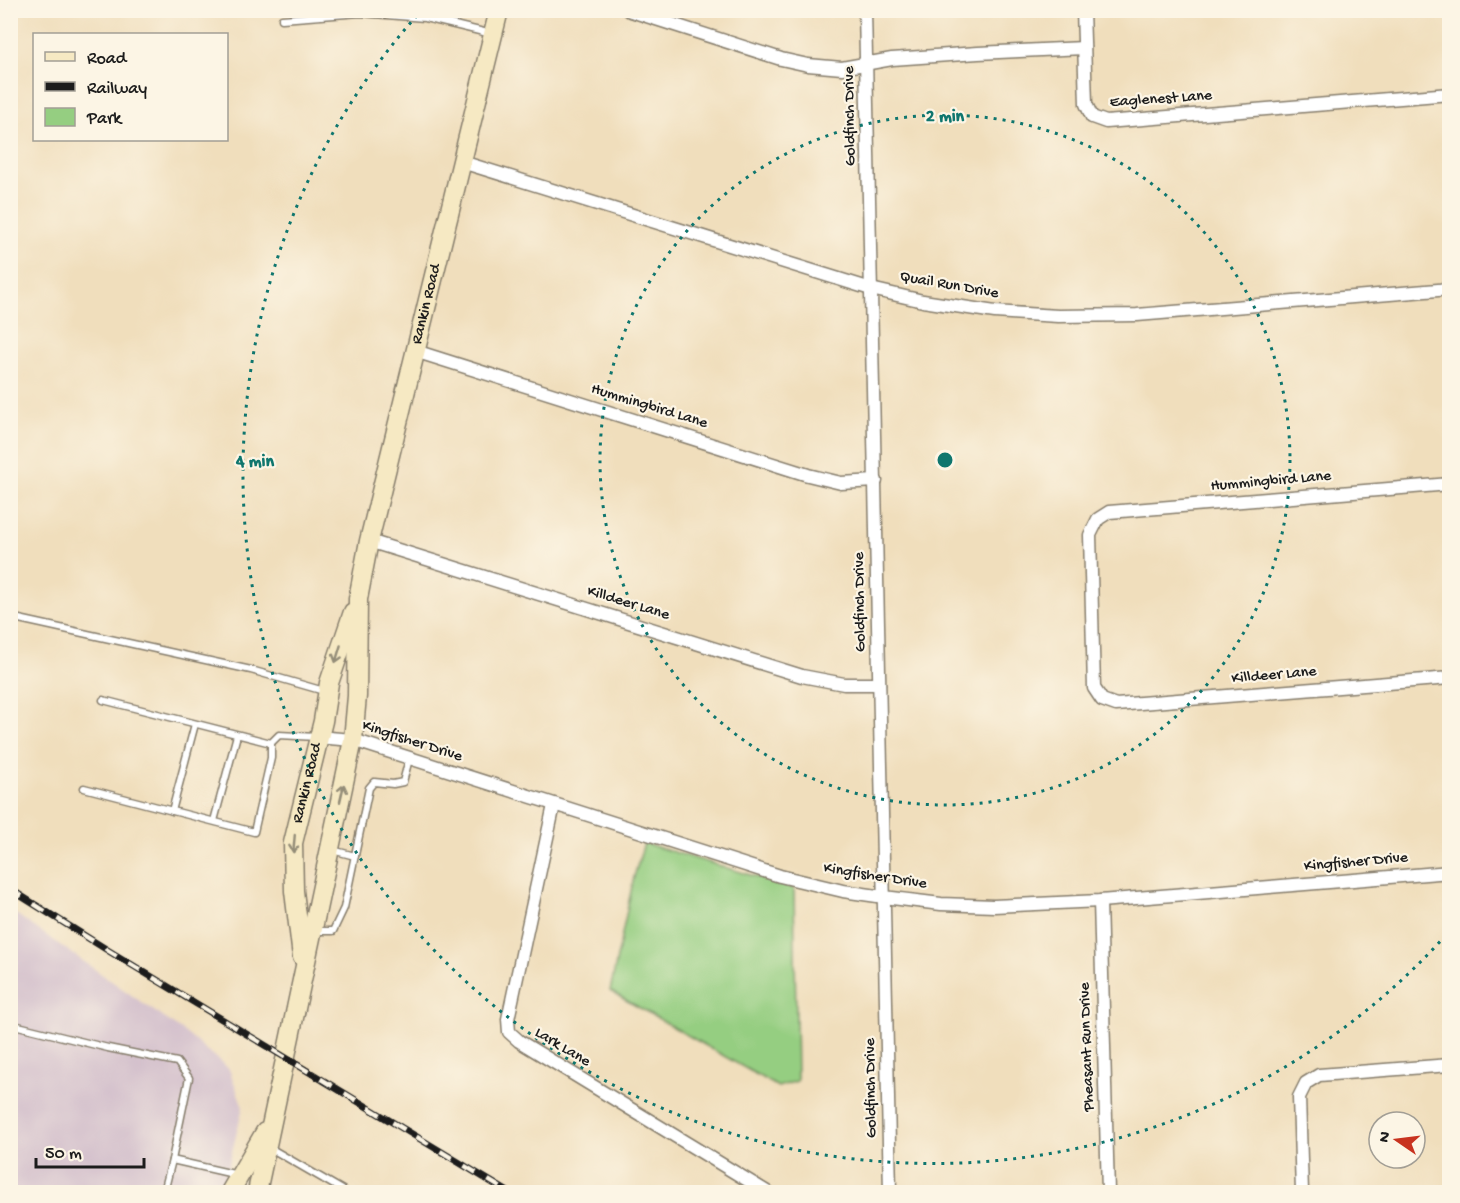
<svg xmlns="http://www.w3.org/2000/svg" width="1460" height="1203" viewBox="0 0 1460 1203" font-family="'Gochi Hand',sans-serif">
	<rect width="100%" height="100%" fill="#fcf5e5"/>
	<filter id="ink" filterUnits="userSpaceOnUse"><feTurbulence type="fractalNoise" baseFrequency=".0167" numOctaves="2"/><feDisplacementMap in="SourceGraphic" scale="12" xChannelSelector="R" yChannelSelector="G"/><feConvolveMatrix kernelMatrix="1 2 1 2 8 2 1 2 1" color-interpolation-filters="sRGB"/></filter>
	<filter id="wash" filterUnits="userSpaceOnUse"><feTurbulence type="fractalNoise" baseFrequency=".008" numOctaves="4" result="noise"/><feDisplacementMap in="SourceGraphic" scale="24" xChannelSelector="R" yChannelSelector="G"/><feGaussianBlur stdDeviation="1.35" result="paint"/><feColorMatrix in="noise" values="0 0 0 0 0 0 0 0 0 0 0 0 0 0 0 0 0 1.4 0 .05"/><feComposite in="paint" operator="in"/></filter>
	<g filter="url(#wash)">
		<rect width="100%" height="100%" fill="#f0debc"/>
		<polygon fill="#d1bdcb" points="10,910 184,1032 229,1069 243,1107 222,1192 11,1192"/>
		<polygon fill="#95ce81" stroke="#58754e" stroke-width="1.5" points="644,843 794,888 797,1081 778,1087 610,991 634,877"/>
	</g>
	<g filter="url(#ink)">
		<g fill="none" stroke-linecap="round" stroke-linejoin="round">
			<defs>
				<g id="lane">
					<polyline points="282,19 360,13 425,18 492,34"/>
					<polyline points="10,617 251,670 324,691"/>
					<polyline points="103,700 271,743 279,735 316,737"/>
					<polyline points="84,788 254,832 271,758 271,743"/>
					<polyline points="172,811 195,724"/>
					<polyline points="214,821 237,735"/>
					<polyline points="332,850 355,856"/>
					<polyline points="316,931 333,931 344,908 369,788 374,782 393,784 403,782 409,759"/>
					<polyline points="10,1024 108,1048 177,1062 189,1078 172,1160"/>
					<polyline points="270,1148 346,1192"/>
					<polyline points="164,1192 172,1160 238,1175"/>
				</g>
				<g id="street">
					<polyline points="628,10 781,59 808,65 842,68 892,59 978,53 1084,48"/>
					<polyline points="865,10 890,1192"/>
					<polyline points="1083,10 1086,104 1092,117 1106,122 1450,94"/>
					<polyline points="462,162 871,289 923,301 995,312 1058,316 1137,315 1450,289"/>
					<polyline points="415,351 808,475 841,483 876,481"/>
					<polyline points="1450,484 1109,512 1098,519 1090,535 1094,688 1102,700 1116,705 1450,678"/>
					<polyline points="369,541 802,676 844,684 879,684"/>
					<polyline points="317,737 353,740 780,876 843,891 884,897 941,904 994,906 1100,901 1450,872"/>
					<polyline points="554,805 508,1019 509,1032 519,1041 767,1192"/>
					<polyline points="1100,901 1108,1192"/>
					<polyline points="1302,1192 1299,1097 1306,1083 1319,1075 1450,1065"/>
				</g>
				<g id="secondary">
					<path id="s1" d="M302 957 294 891 293 843 323 721 329 683 353 612"/>
					<polyline points="230,1192 265,1132"/>
					<path id="s2" d="M257 1192 353 740 357 696 358 599 369 541 499 10"/>
				</g>
			</defs>
			<use href="#lane" stroke="#867d6c" stroke-width="9"/>
			<use href="#street" stroke="#867d6c" stroke-width="15"/>
			<use href="#secondary" stroke="#867d6c" stroke-width="21"/>
			<use href="#lane" stroke="#fff" stroke-width="6"/>
			<use href="#street" stroke="#fff" stroke-width="12"/>
			<use href="#secondary" stroke="#f6e9c3" stroke-width="18"/>
			<defs>
				<polyline id="rail" points="10,889 109,951 508,1192"/>
			</defs>
			<use href="#rail" stroke="#1c1c1c" stroke-width="7"/>
			<use href="#rail" stroke="#fcf5e5" stroke-width="4.5" stroke-dasharray="14" stroke-linecap="butt"/>
		</g>
		<defs><path id="oneway-shaft" d="M-6 0H5M1.5-3L5.5 0L1.5 3" fill="none" stroke-width="1.6" stroke-linecap="round" stroke-linejoin="round" transform="scale(1.5)"/></defs>
		<g stroke="#948d78">
			<use href="#oneway-shaft" transform="translate(338 654) rotate(107)"/>
			<use href="#oneway-shaft" transform="translate(342 793) rotate(-77)"/>
			<use href="#oneway-shaft" transform="translate(294 844) rotate(95)"/>
		</g>
	</g>
	<g fill="none" stroke="#0f766e" stroke-width="3" stroke-dasharray="3 6">
		<circle cx="945" cy="460" r="345"/>
		<path d="M1446 935A690 690 0 0 1 420 12"/>
	</g>
	<g text-anchor="middle" dominant-baseline="central" stroke-width="4.5" stroke-linejoin="round" paint-order="stroke">
		<g font-size="16" fill="#1c1c1c" stroke="#fcf5e5">
			<text transform="translate(1161 100) rotate(-4)">Eaglenest Lane</text>
			<text transform="translate(851 116) rotate(-91)">Goldfinch Drive</text>
			<text transform="translate(949 286) rotate(10)">Quail Run Drive</text>
			<text stroke="none"><textPath href="#s2" startOffset="906">Rankin Road</textPath></text>
			<text transform="translate(649 407) rotate(17)">Hummingbird Lane</text>
			<text transform="translate(1271 482) rotate(-5)">Hummingbird Lane</text>
			<text transform="translate(861 602) rotate(-91)">Goldfinch Drive</text>
			<text transform="translate(628 604) rotate(17)">Killdeer Lane</text>
			<text transform="translate(1274 676) rotate(-5)">Killdeer Lane</text>
			<text transform="translate(412 742) rotate(18)">Kingfisher Drive</text>
			<text stroke="none"><textPath href="#s1" startOffset="176">Rankin Road</textPath></text>
			<text transform="translate(1356 863) rotate(-5)">Kingfisher Drive</text>
			<text transform="translate(875 877) rotate(9)">Kingfisher Drive</text>
			<text transform="translate(1088 1047) rotate(-92)">Pheasant Run Drive</text>
			<text transform="translate(562 1048) rotate(31)">Lark Lane</text>
			<text transform="translate(872 1088) rotate(-91)">Goldfinch Drive</text>
		</g>
	</g>
	<circle cx="945" cy="460" r="9" fill="#0f766e" stroke="#fcf5e5" stroke-width="3"/>
	<g font-size="18" text-anchor="middle" font-weight="bold" fill="#0f766e" stroke="#fcf5e5" stroke-width="4.5" stroke-linejoin="round" paint-order="stroke">
		<text x="945" y="121">2 min</text>
		<text x="255" y="466">4 min</text>
	</g>
	<rect width="1460" height="1203" fill="none" stroke="#fcf5e5" stroke-width="36"/>
	<rect x="33" y="33" width="195" height="108" fill="#fcf5e5" stroke="#a29e95" stroke-width="1.5"/>
	<rect x="45" y="52" width="30" height="9" fill="#f6e9c3" stroke="#a29e95" stroke-width="1.5"/>
	<text x="87" y="63" font-size="18" fill="#1c1c1c">Road</text>
	<rect x="45" y="82" width="30" height="9" fill="#1c1c1c" stroke="#a29e95" stroke-width="1.5"/>
	<text x="87" y="93" font-size="18" fill="#1c1c1c">Railway</text>
	<rect x="45" y="108" width="30" height="18" fill="#95ce81" stroke="#a29e95" stroke-width="1.5"/>
	<text x="87" y="123" font-size="18" fill="#1c1c1c">Park</text>
	<g transform="translate(1397 1140) rotate(284)"><circle r="28" fill="#fcf5e5" stroke="#a29e95" stroke-width="1.5"/>
	<path d="M0-4.5L10 22L0 15L-10 22Z" fill="#c8321e"/>
	<text y="-9" font-size="16" font-weight="bold" text-anchor="middle" fill="#1c1c1c">N</text>
	</g>
	<path d="M36 1158v9h108v-9" fill="none" stroke="#1c1c1c" stroke-width="3"/>
	<text x="45" y="1158" font-size="18" fill="#1c1c1c" stroke="#fcf5e5" stroke-width="4.5" paint-order="stroke">50 m</text>
</svg>
